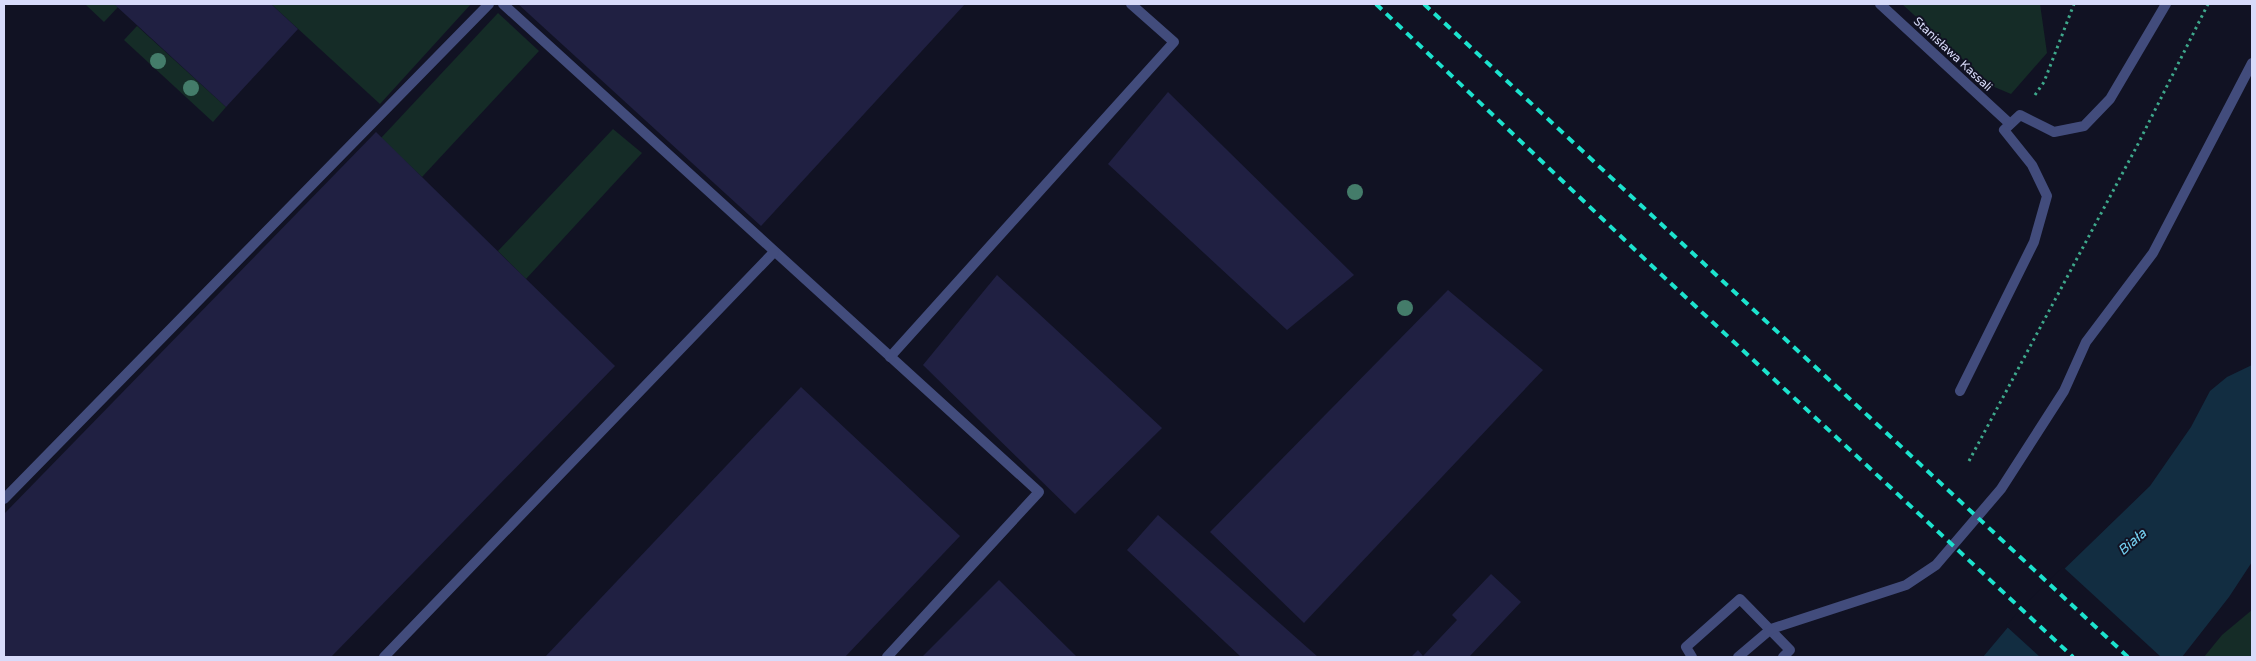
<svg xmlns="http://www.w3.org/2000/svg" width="2256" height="661" viewBox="0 0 2256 661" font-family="'Varela Round',sans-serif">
	<rect width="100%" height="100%" fill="#111223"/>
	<g fill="#152c27">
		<polygon points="85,4 114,4 118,7 104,22"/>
		<polygon points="271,4 471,4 380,104"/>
		<polygon points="1902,4 2040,4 2047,53 2011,94 1992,86"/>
		<polygon points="498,13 539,51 422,177 381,138"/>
		<polygon points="137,26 226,107 213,122 124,40"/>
		<polygon points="613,129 642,153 526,279 498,251"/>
		<polygon points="2252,610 2252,657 2204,657 2222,635"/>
	</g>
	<polygon fill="#122d41" points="2252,365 2252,562 2229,597 2182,657 1983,657 2025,607 2150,486 2191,427 2210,391 2227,377"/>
	<polygon fill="#111223" points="2063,567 2161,657 2040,657 2006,626 2024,605"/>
	<g fill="#202042">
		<polygon points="114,4 271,4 298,29 226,107"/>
		<polygon points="518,4 965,4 761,226"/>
		<polygon points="1168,92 1354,275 1287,330 1108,164"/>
		<polygon points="376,132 615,366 331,657 4,657 4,514"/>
		<polygon points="997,275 1162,428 1075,514 923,365"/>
		<polygon points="1448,290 1543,370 1304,623 1210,532"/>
		<polygon points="801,387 960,536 845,657 545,657"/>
		<polygon points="1158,515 1318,657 1241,657 1127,550"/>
		<polygon points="1491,574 1521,602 1469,657 1411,657 1418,650 1423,656 1457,620 1452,615"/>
		<polygon points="999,580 1077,657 922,657"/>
	</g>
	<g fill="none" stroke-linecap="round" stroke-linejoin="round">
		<g stroke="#3ea98c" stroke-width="3" stroke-dasharray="2.5 4" stroke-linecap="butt">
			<polyline points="2035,95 2044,82 2074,4"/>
			<polyline points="1969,461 2137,146 2208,4"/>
		</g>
		<g stroke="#424c7c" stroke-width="10">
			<polyline points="503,4 1039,492 887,657"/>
			<polyline points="890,357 1174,42 1131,4"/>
			<polyline points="1960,391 2034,242 2047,196 2032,165 2004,130 2020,115 2054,132 2084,126 2110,99 2166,4"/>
			<polyline points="4,499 489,4"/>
			<polyline points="384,657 774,252"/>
			<polyline points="1692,657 1686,647 1740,599 1790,650 1783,657"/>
			<polyline points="1738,657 1771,629 1906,585 1936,565 2001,489 2064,391 2086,342 2153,253 2252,63"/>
		</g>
		<polyline stroke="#424c7c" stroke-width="10" points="1880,4 2009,123"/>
		<g stroke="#1ce3ce" stroke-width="4" stroke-dasharray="8 6" stroke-linecap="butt">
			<polyline points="1376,4 1651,265 2073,657"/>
			<polyline points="1424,4 2128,657"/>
		</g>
	</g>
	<g fill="#447c6a">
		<circle cx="158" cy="61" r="8"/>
		<circle cx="191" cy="88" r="8"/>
		<circle cx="1355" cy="192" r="8"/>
		<circle cx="1405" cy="308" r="8"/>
	</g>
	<g text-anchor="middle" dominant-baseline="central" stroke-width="4" stroke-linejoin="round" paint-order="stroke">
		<g font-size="12" fill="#d8dbfa" stroke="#111223">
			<text transform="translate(1953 54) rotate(43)">Stanisława Kassali</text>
		</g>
		<g font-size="14" font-style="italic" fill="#73ceee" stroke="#111223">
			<text transform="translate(2132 542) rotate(-41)">Biała</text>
		</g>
	</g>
	<rect width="2256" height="661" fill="none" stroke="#d8dbfa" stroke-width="10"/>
</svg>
